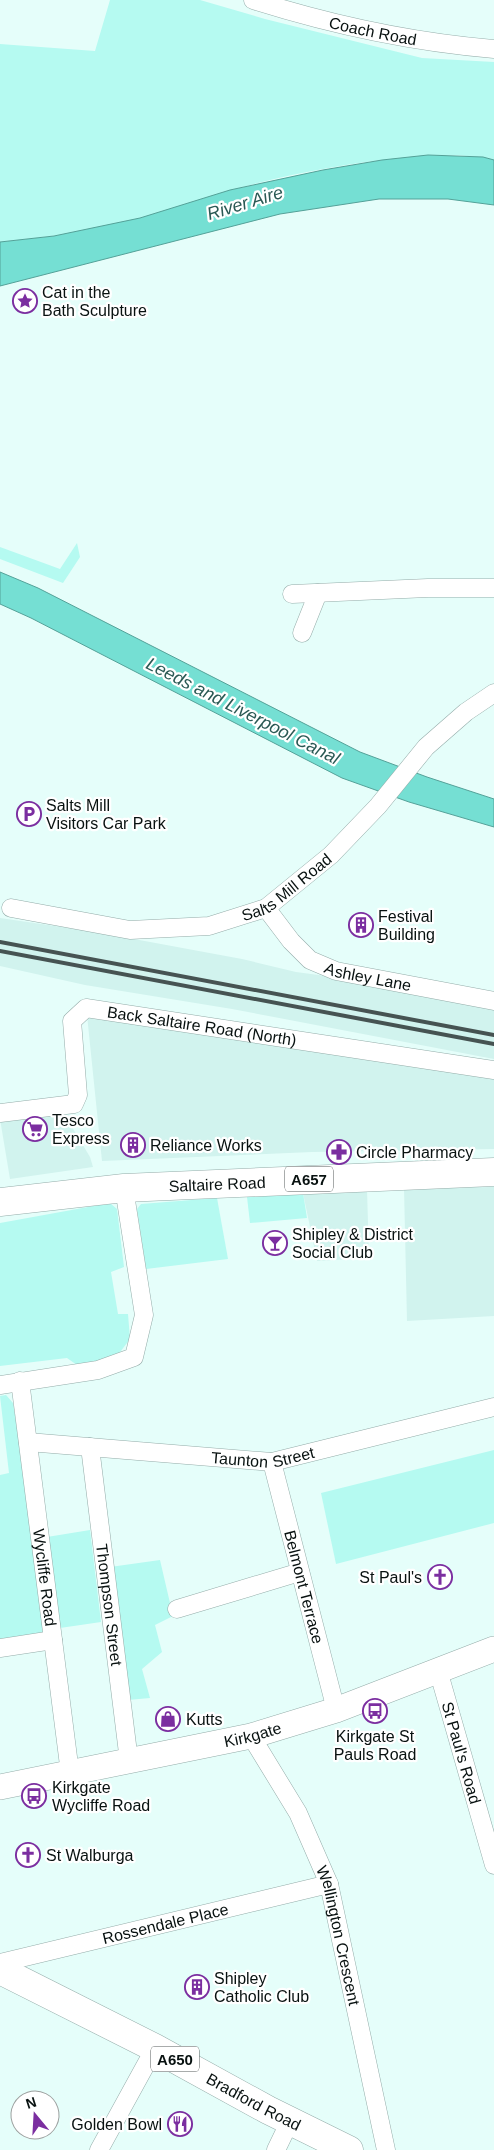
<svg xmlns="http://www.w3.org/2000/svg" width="494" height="2150" viewBox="0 0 494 2150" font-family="Helvetica,sans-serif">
	<rect width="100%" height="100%" fill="#e5fefa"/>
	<g fill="#d1f3ee">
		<polygon points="0,918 96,932 242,959 296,972 341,978 494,1006 494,1059 232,1009 85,985 0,966"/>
		<polygon points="87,1015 494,1074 494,1149 312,1152 102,1161"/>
		<polygon points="63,1112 90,1157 93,1167 10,1179 0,1119"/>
		<polygon points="494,1187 494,1316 407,1321 404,1188"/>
		<polygon points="367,1189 369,1258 317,1261 303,1193"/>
	</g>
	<g fill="#b5faf1">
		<path d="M110 0H200L265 19 422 58 494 62V160C465 153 433 155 403 158 347 163 283 175 229 191 199 199 171 210 142 218 96 231 47 237 0 242V44L95 51Z"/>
		<polygon points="77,543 80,557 63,583 0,559 0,547 60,569"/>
		<polygon points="303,1193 307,1218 250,1223 247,1197"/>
		<polygon points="217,1198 228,1259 146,1269 137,1209 141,1204"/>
		<polygon points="111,1204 117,1209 124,1267 111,1272 118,1314 128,1314 130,1339 114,1360 77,1365 67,1358 0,1366 0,1223 99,1205"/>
		<polygon points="6,1395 13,1403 24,1472 44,1633 0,1639 0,1475 9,1473 0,1396"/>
		<polygon points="494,1450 494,1523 336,1564 321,1493"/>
		<polygon points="90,1530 101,1622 60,1628 47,1537"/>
		<polygon points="160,1560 173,1616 155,1625 162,1652 142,1669 150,1698 128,1700 110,1567"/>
	</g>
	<g fill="#75dfd3" stroke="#54a198">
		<polygon points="428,155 483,157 494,160 494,205 448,199 379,199 280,214 0,286 0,242 54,236 140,218 230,190 323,170 382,160"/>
		<polygon points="0,572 38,588 360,752 427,777 494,799 494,827 409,802 342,778 31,618 0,604"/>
	</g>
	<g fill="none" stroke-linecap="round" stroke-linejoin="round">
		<defs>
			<g id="street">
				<path id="s1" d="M253 0C332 25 411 42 494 49"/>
				<polyline points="292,594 428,588 494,588"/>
				<polyline points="302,633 318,593"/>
				<path id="s2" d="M11 908 130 930 209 926 266 908 331 855 378 806 426 747 466 712 494 693"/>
				<path id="s3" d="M266 908 291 941 310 960 336 971 494 1001"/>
				<path id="s4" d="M0 1113 74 1104 78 1095 72 1021 86 1008 494 1070"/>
				<path id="s5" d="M20 1381 70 1773"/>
				<polyline points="0,1385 98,1370 134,1357 144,1315 124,1188"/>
				<path id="s6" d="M28 1442 272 1462 494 1407"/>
				<path id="s7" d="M90 1447 129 1761"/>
				<path id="s8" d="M272 1462 336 1710"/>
				<polyline points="177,1609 300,1572"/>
				<polyline points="0,1648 53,1640"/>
				<path id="s9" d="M438 1670 494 1865"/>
				<path id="s10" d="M251 1736 298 1813 329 1884 386 2150"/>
				<path id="s11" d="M0 1963 329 1884"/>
				<polyline points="99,2150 155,2048"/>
				<polyline points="276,2150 290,2121"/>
			</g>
			<g id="secondary">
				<path id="s12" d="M0 1787 251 1736 336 1710 494 1649"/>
			</g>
			<g id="primary">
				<path id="s13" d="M0 1202 124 1188 494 1172"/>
			</g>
			<g id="highway">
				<path id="s14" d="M0 1970 155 2048 268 2110 349 2150"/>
			</g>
		</defs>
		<use href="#street" stroke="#94aca9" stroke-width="19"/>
		<use href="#secondary" stroke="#94aca9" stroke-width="26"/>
		<use href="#primary" stroke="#94aca9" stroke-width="29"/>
		<use href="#highway" stroke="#94aca9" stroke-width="29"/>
		<use href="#street" stroke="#fff" stroke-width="18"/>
		<use href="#secondary" stroke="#fff" stroke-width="25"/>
		<use href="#primary" stroke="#fff" stroke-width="28"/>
		<use href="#highway" stroke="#fff" stroke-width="28"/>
		<g stroke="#465352" stroke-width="4">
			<polyline points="0,942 494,1035"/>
			<polyline points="0,951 494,1044"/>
		</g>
	</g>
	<defs>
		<symbol id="sight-ring" viewBox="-11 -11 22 22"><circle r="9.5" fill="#fff" stroke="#7b2ea0" stroke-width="1.5"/><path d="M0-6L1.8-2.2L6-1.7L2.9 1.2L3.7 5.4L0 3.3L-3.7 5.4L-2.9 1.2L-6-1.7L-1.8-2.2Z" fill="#7b2ea0"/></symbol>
		<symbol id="parking-ring" viewBox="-11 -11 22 22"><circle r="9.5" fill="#fff" stroke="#7b2ea0" stroke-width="1.5"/><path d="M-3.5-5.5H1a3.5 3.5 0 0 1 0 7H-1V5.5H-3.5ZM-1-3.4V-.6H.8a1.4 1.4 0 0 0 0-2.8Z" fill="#7b2ea0"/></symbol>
		<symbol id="building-ring" viewBox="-11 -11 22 22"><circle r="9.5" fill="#fff" stroke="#7b2ea0" stroke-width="1.5"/><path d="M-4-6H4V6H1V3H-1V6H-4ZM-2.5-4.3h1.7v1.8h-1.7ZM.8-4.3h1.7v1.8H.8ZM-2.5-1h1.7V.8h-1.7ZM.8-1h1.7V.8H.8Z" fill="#7b2ea0"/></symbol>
		<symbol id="supermarket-ring" viewBox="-11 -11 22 22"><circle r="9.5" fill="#fff" stroke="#7b2ea0" stroke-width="1.5"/><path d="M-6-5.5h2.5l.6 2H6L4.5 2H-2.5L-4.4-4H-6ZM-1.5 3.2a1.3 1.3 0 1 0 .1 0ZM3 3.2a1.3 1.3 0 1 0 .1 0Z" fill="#7b2ea0"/></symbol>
		<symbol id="pharmacy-ring" viewBox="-11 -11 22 22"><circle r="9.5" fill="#fff" stroke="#7b2ea0" stroke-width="1.5"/><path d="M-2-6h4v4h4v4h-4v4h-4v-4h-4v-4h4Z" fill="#7b2ea0"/></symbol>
		<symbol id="bar-ring" viewBox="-11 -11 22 22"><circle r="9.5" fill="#fff" stroke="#7b2ea0" stroke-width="1.5"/><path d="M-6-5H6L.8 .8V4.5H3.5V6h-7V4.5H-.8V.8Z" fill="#7b2ea0"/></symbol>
		<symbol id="church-ring" viewBox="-11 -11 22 22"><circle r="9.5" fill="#fff" stroke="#7b2ea0" stroke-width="1.5"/><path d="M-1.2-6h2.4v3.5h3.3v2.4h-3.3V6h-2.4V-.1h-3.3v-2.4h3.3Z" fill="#7b2ea0"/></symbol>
		<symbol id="bus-ring" viewBox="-11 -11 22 22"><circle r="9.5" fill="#fff" stroke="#7b2ea0" stroke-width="1.5"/><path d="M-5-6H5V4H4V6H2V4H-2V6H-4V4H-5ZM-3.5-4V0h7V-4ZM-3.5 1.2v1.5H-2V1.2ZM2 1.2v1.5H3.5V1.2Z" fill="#7b2ea0"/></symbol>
		<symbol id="shop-ring" viewBox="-11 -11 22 22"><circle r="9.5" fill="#fff" stroke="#7b2ea0" stroke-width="1.5"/><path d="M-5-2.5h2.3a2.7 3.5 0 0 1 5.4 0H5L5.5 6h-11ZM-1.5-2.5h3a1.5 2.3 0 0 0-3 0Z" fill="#7b2ea0"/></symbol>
		<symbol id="restaurant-ring" viewBox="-11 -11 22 22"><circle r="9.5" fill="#fff" stroke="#7b2ea0" stroke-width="1.5"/><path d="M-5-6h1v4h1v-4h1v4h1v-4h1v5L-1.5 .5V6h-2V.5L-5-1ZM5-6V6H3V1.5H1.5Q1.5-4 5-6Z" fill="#7b2ea0"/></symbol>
	</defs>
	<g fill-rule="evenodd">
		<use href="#sight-ring" x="11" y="287" width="28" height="28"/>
		<use href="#parking-ring" x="15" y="800" width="28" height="28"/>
		<use href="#building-ring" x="347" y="911" width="28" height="28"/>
		<use href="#supermarket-ring" x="21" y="1115" width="28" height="28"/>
		<use href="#building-ring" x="119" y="1131" width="28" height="28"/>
		<use href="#pharmacy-ring" x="325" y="1138" width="28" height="28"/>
		<use href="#bar-ring" x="261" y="1229" width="28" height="28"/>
		<use href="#church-ring" x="426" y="1563" width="28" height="28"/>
		<use href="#bus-ring" x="361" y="1697" width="28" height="28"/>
		<use href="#shop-ring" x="154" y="1705" width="28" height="28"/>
		<use href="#bus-ring" x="20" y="1782" width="28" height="28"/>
		<use href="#church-ring" x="14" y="1841" width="28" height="28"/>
		<use href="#building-ring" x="183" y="1973" width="28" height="28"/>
		<use href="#restaurant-ring" x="166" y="2110" width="28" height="28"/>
	</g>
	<g text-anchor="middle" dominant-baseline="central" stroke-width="4.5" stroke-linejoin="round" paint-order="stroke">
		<g fill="#fff" stroke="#525858" stroke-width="1">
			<rect x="285" y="1166.5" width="48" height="25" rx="4"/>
			<rect x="151" y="2046.5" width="48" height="25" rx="4"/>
		</g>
		<g font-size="15" font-weight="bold" fill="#081110">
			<text x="309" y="1179">A657</text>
			<text x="175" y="2059">A650</text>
		</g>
		<g font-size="16" fill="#081110" stroke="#fff">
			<text stroke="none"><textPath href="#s1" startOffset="124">Coach Road</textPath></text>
			<text stroke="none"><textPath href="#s2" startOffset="288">Salts Mill Road</textPath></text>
			<text stroke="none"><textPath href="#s3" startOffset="129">Ashley Lane</textPath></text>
			<text stroke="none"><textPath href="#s4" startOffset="295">Back Saltaire Road (North)</textPath></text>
			<text stroke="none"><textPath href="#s13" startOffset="218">Saltaire Road</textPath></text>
			<text stroke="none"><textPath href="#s6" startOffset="236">Taunton Street</textPath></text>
			<text stroke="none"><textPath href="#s5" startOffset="198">Wycliffe Road</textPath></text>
			<text stroke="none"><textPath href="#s8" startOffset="129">Belmont Terrace</textPath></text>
			<text stroke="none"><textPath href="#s7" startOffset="159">Thompson Street</textPath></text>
			<text stroke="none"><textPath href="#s12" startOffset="258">Kirkgate</textPath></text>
			<text stroke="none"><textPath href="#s9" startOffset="86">St Paul's Road</textPath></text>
			<text stroke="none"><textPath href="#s11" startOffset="170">Rossendale Place</textPath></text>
			<text stroke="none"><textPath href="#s10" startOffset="220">Wellington Crescent</textPath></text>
			<text stroke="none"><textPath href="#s14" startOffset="286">Bradford Road</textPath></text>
		</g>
		<g font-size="16" fill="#081110" stroke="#fff" text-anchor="start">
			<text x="42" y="292">Cat in the<tspan x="42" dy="18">Bath Sculpture</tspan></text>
			<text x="46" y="805">Salts Mill<tspan x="46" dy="18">Visitors Car Park</tspan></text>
			<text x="378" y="916">Festival<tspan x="378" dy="18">Building</tspan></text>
			<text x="52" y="1120">Tesco<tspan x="52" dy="18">Express</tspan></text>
			<text x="150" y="1145">Reliance Works</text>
			<text x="356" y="1152">Circle Pharmacy</text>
			<text x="292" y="1234">Shipley &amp; District<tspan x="292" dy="18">Social Club</tspan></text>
			<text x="422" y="1577" text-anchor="end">St Paul's</text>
			<text x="186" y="1719">Kutts</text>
			<text x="375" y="1736" text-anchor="middle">Kirkgate St<tspan x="375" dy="18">Pauls Road</tspan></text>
			<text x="52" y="1787">Kirkgate<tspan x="52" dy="18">Wycliffe Road</tspan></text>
			<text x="46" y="1855">St Walburga</text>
			<text x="214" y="1978">Shipley<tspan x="214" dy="18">Catholic Club</tspan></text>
			<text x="162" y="2124" text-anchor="end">Golden Bowl</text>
		</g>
		<g font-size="18" font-style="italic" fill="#2a5954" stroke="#fff">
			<text transform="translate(245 203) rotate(-17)">River Aire</text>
			<text transform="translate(243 711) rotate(27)">Leeds and Liverpool Canal</text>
		</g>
	</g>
	<g transform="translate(35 2115) rotate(342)"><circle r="24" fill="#ffffff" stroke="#9ca09f"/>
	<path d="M0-4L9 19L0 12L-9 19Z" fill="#7b2ea0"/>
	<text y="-8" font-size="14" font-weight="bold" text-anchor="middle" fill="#081110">N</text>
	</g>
</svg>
